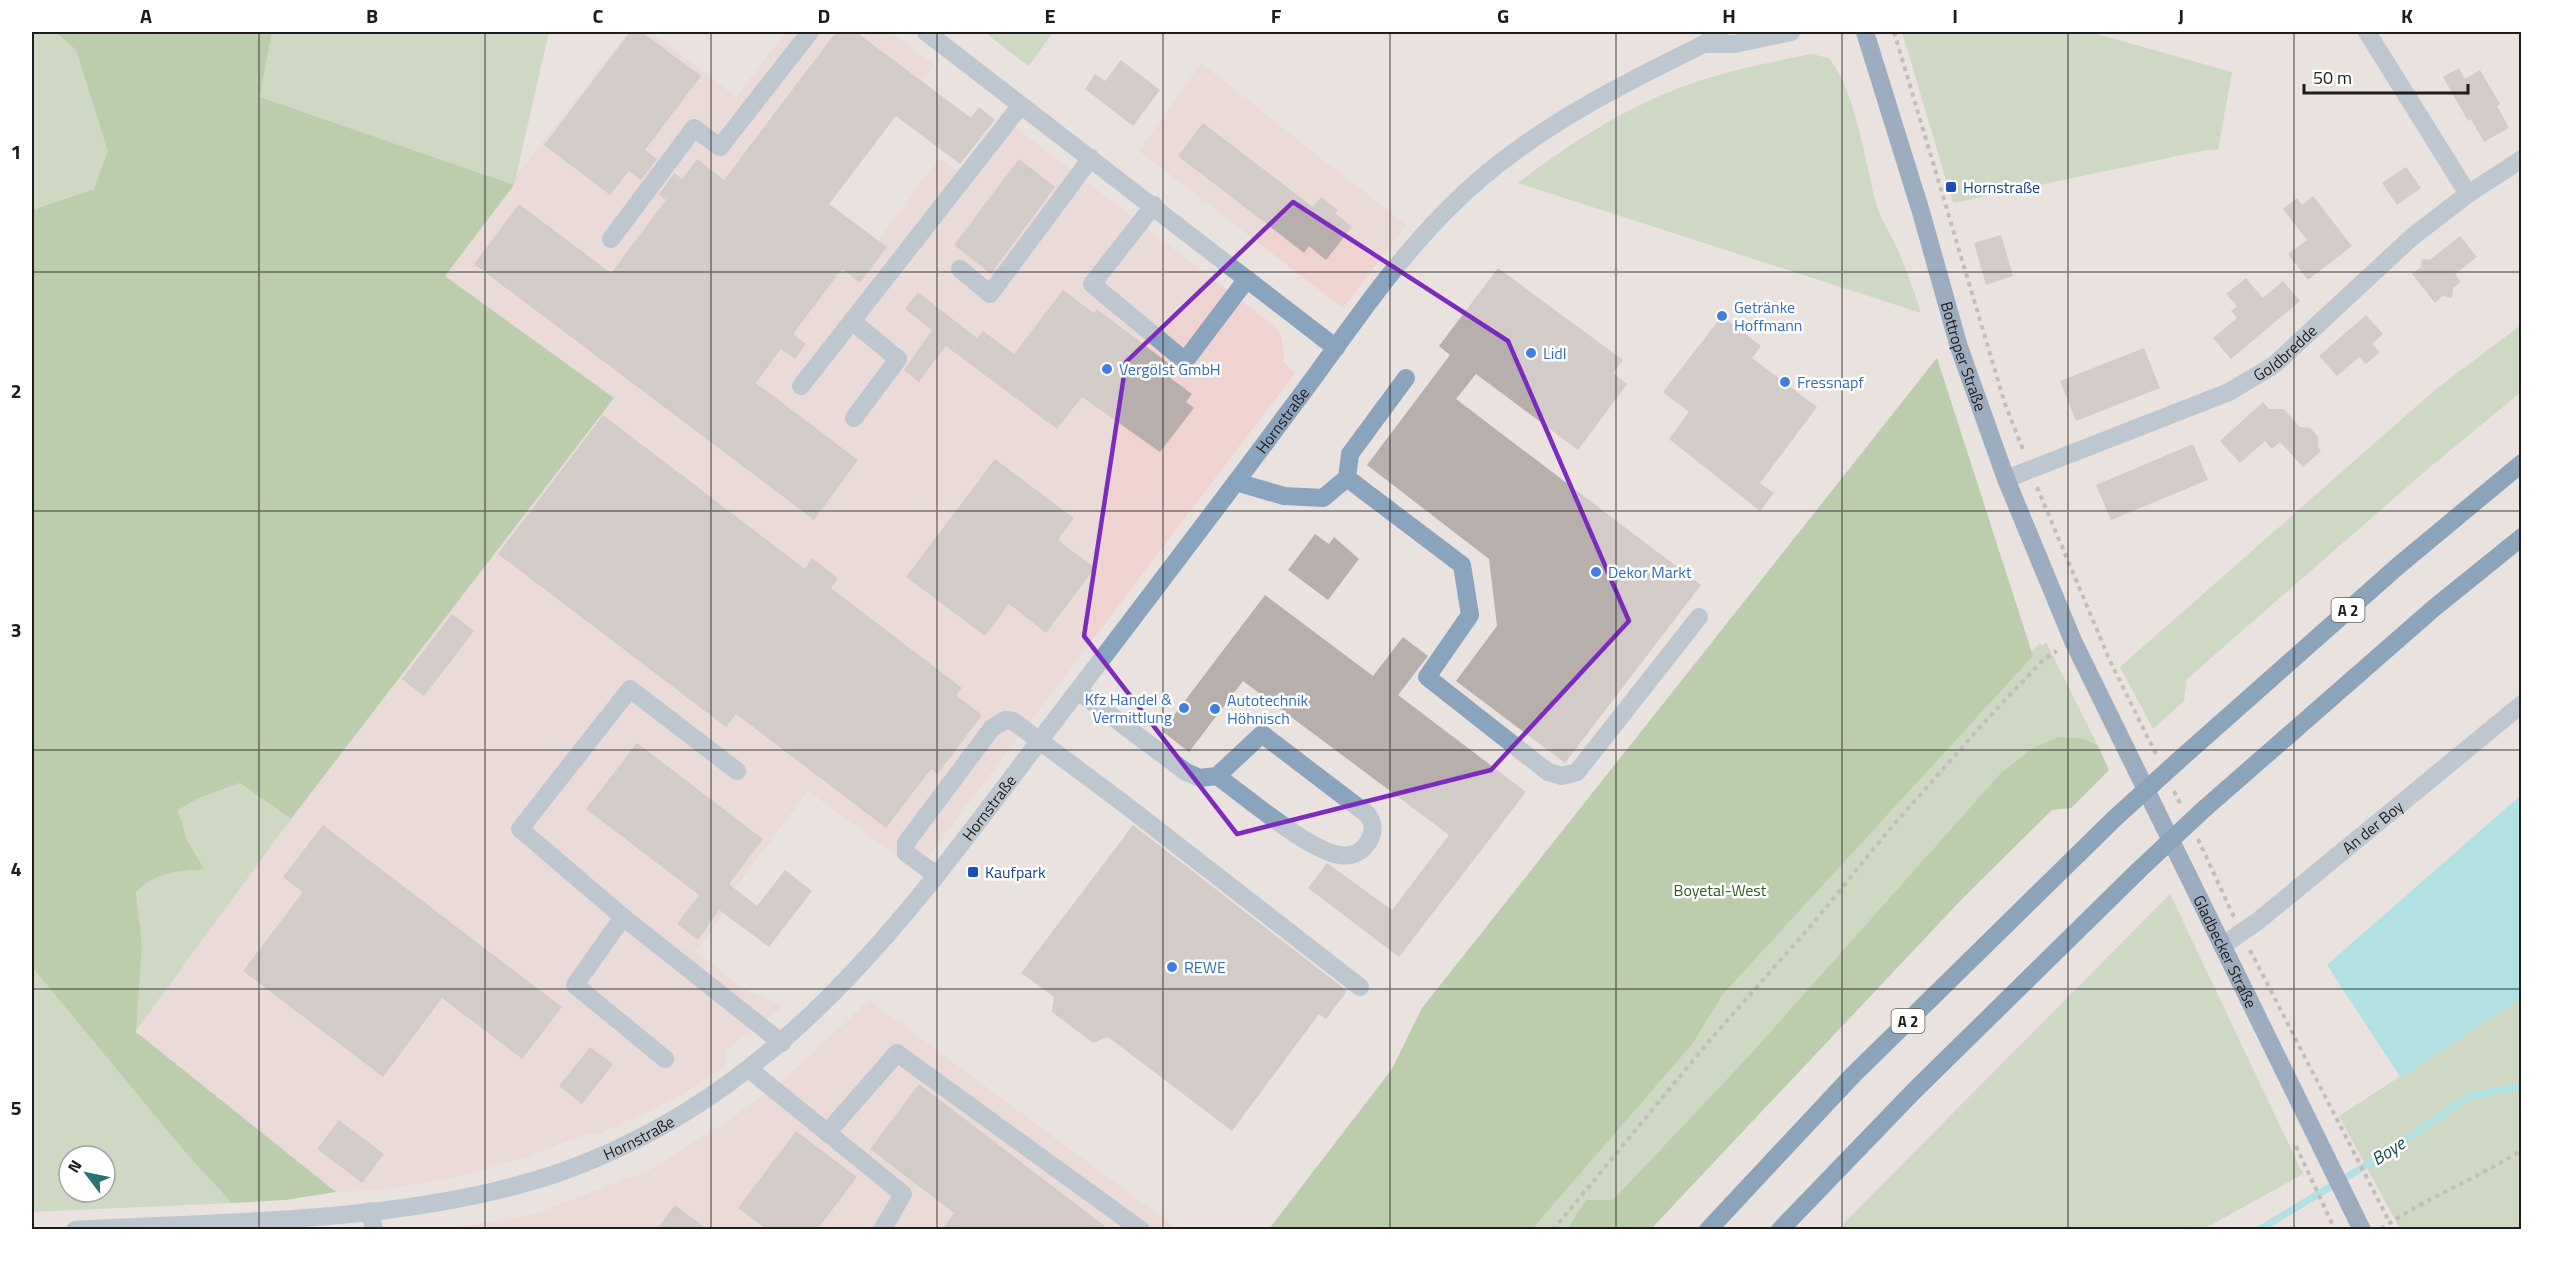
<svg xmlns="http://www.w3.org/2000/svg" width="2553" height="1261" viewBox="0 0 2553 1261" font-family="'Titillium Web',sans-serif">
	<rect width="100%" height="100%" fill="#eae2de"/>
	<g fill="#eed3d1">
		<polygon points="628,32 651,32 736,97 786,32 891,32 934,65 830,204 878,240 939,158 960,173 1002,117 1269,322 1278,330 1282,340 1284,352 1283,362 1295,373 917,871 808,791 719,910 723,915 696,951 744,989 783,1006 726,1050 725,1066 680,1096 598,1135 592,1132 521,1159 458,1177 382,1190 336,1192 135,1032 291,819 613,398 444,276 514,185 516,176"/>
		<polygon points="1201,63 1406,225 1343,308 1139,151"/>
		<polygon points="869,1000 1178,1229 436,1230 531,1215 649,1170 730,1119 782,1081"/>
	</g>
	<g fill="#aecca3" fill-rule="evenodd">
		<polygon points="32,32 56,32 76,50 109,151 94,189 32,210"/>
		<polygon points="272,32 549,32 514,185 260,97"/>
		<polygon points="984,32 1053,32 1029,66"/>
		<polygon points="1902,32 2090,32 2232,72 2218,150 2206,150 1953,203"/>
		<path d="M1812 54 1828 58C1855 86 1866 167 1877 206 1881 220 1889 231 1895 244 1906 266 1913 290 1921 313L1518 183C1574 140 1637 100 1705 79 1739 68 1777 61 1812 54Z"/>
		<polygon points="2521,325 2521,392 2423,473 2187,679 2184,701 2153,729 2120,667 2436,389"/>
		<polygon points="2046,642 2098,746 2085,739 1609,1229 1279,1230 1869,816 2040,643 2042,646"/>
		<path d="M240 783 291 819 135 1032 142 945 136 891C157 871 177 872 204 869L187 840 178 810 199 798Z"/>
		<polygon points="2170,894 2303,1174 2204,1229 1838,1229"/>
		<path d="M32 967 185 1152 232 1203 32 1212ZM69 1156H105V1192H69Z"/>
		<polygon points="2521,998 2521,1229 2400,1229 2339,1116"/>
	</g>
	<g fill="#83b371">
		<path d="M56 32H272L260 97 514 185 445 276 614 398 291 819 240 783 199 798 178 810 187 840 204 869C177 872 156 871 136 892L142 945 136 1032 336 1192 285 1200 232 1203 185 1152 32 967V210L94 189 108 151 76 50Z"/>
		<polygon points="1937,358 2033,656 1722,995 1693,1043 1532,1229 1269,1229 1392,1069 1422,1008"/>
		<polygon points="2059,737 2085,739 2098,746 2109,770 2071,808 2052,810 1961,900 1651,1229 1567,1229 1586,1200 1613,1200 1750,1055 2001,773 2033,748"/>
	</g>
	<polygon fill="#6de0e7" points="2521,795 2521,998 2401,1078 2327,965"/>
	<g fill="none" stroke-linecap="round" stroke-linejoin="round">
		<g stroke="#6de0e7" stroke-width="7">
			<polyline points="2181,1230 2190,1230"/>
			<polyline points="2259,1230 2391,1150 2469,1096 2522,1086"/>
		</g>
	</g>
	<g fill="#b7afac">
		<polygon points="630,32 642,32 701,76 645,150 657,159 641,180 629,171 610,195 544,145"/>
		<polygon points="836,32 856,32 971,118 979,107 995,120 960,164 896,116 829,204 887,247 860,283 842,269 793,334 806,344 795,359 781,349 756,383 858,460 814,520 474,264 519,204 611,273 666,200 659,194 674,173 682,179 697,159 724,180"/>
		<polygon points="1121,60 1160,90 1133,126 1085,89 1095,74 1105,81"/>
		<polygon points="2459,68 2465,79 2480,70 2500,104 2497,106 2509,128 2484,142 2471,119 2468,121 2443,77"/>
		<polygon points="1203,123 1313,207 1321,197 1338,210 1335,213 1352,227 1326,260 1309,246 1304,253 1178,156"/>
		<polygon points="1019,159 1055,187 991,274 954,245"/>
		<polygon points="2406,167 2421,188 2397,205 2382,183"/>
		<polygon points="2313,196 2352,246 2308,280 2288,254 2307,240 2283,209 2297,198 2302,205"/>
		<polygon points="2001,235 2013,276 1986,285 1974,243"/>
		<polygon points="2460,236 2477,257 2455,274 2461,282 2453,288 2452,298 2442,296 2435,303 2412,274 2421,267 2422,259 2430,260"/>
		<polygon points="1498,268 1623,360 1613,373 1627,384 1578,450 1476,374 1456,399 1701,585 1565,763 1456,681 1497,626 1489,559 1367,465 1450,355 1439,346"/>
		<polygon points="2246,278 2263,298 2283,281 2300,301 2231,359 2213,338 2237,318 2231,311 2237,306 2226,294"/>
		<polygon points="1063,290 1094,313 1097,309 1172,366 1165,374 1192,394 1186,402 1194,408 1160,452 1082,397 1057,429 946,346 919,382 904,370 932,330 905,309 918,292 977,338 983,331 1014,354"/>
		<polygon points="2366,315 2383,334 2372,344 2380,352 2366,364 2359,357 2337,376 2319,356"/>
		<polygon points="1722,316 1761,346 1752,358 1817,407 1760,483 1774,493 1760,511 1669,439 1689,412 1663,392"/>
		<polygon points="2144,348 2160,388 2076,421 2060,381"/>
		<polygon points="2263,402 2269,409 2284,409 2300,427 2310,428 2318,437 2318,447 2321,451 2303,467 2280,442 2272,449 2265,441 2240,463 2220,441"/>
		<polygon points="603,415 805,569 812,558 838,578 831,588 962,688 956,695 982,715 938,774 931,769 886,828 736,714 726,727 498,554"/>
		<polygon points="2193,444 2208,480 2111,520 2096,485"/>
		<polygon points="995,459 1074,518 1058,540 1095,568 1046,633 1009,604 985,636 906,577"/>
		<polygon points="1315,534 1329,544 1334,537 1359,559 1328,600 1288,570"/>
		<polygon points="1265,595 1373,676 1403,637 1428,656 1398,695 1526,792 1399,957 1308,888 1327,863 1392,910 1449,835 1243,681 1189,752 1162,731"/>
		<polygon points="452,614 474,631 424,696 402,679"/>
		<polygon points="637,743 763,839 729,884 757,906 785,870 812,891 769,947 719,910 698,940 677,924 699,895 586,809"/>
		<polygon points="323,825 562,1007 522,1059 442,998 383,1077 243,971 303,892 283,877"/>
		<polygon points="1133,825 1347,991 1326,1019 1319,1014 1232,1131 1108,1037 1093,1043 1052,1012 1054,997 1021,973"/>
		<polygon points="590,1047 613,1064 582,1104 559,1086"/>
		<polygon points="919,1084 1110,1230 942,1230 954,1213 870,1149"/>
		<polygon points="339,1120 384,1154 362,1183 317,1149"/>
		<polygon points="796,1131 857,1177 817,1230 766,1229 738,1208"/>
		<polygon points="675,1205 708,1230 656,1230"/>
	</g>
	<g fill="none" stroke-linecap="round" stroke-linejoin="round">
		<g stroke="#95908d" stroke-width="4" stroke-dasharray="4.5 4.5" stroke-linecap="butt">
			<polyline points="1894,32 2005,404 2024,452"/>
			<polyline points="2037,487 2110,661 2156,754"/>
			<polyline points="2174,791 2181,805"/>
			<polyline points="2198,839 2234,917"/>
			<polyline points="2250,950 2390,1223"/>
			<polyline points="2296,1146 2335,1230"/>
			<path d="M2381 1229C2425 1198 2476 1179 2522 1150"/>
			<polyline points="1553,1230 1710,1040 1814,922 1889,830 1990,716 2043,660 2057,651"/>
		</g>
		<g stroke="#8aa4be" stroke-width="18">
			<polyline points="926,32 1336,348"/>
			<polyline points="2367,32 2468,194"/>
			<polyline points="1704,44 1735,44 1791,32"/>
			<polyline points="1154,205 1092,284 1185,361 1247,279"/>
			<polyline points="611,239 694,128 720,147 810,32"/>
			<polyline points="960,269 990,294 1091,158"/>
			<polyline points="801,386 852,321"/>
			<polyline points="854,418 898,359 852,321 1021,105"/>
			<polyline points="1347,478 1462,565 1470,615 1427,677 1548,772 1562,776 1577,772 1699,617"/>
			<path id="s1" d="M2006 479 2229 392 2274 365 2412 237 2468 194 2522 159"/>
			<polyline points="1236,482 1284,496 1323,498 1347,478 1350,454 1406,378"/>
			<path d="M1078 691 1186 772 1200 778 1217 776 1262 734 1367 814C1374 822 1374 830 1370 839 1364 851 1353 857 1340 855 1309 851 1245 796 1217 776"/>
			<polyline points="737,771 630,689 520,829 623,917 782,1043"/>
			<polyline points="936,875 906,853 906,843 992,728 1005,720 1013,721 1123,803 1360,987"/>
			<polyline points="623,917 575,985 665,1059"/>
			<path id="s2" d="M2222 946 2258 921 2522 704"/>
			<polyline points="749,1069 903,1194 882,1230"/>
			<polyline points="827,1133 897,1053 1141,1230"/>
			<polyline points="370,1211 374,1230"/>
			<path id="s3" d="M75 1230C231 1221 413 1223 561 1172 786 1092 912 909 1050 727 1134 617 1218 507 1301 395 1347 333 1391 266 1446 211 1519 136 1610 90 1704 44L1719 32"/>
		</g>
		<path stroke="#3d6d9a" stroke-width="18" id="s4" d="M1865 32 1921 212 1959 347 2006 479 2073 641 2362 1230"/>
		<g stroke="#1b598d" stroke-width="18">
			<polyline points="2178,761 2398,566 2522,463"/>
			<polyline points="2203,810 2434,608 2522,537"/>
			<polyline points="1708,1230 1853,1075 2115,818"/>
			<polyline points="1780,1230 1914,1091 2138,871"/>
		</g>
		<g stroke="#1b598d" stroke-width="18">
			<polyline points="2115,818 2178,761"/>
			<polyline points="2138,871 2203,810"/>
		</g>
	</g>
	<path d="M0 0H2553V1261H0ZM1293 202 1508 341 1629 621 1491 770 1237 834 1084 636 1126 362Z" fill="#eae2de" fill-opacity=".55" fill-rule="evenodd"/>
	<path fill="none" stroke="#7b2cbf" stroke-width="4.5" stroke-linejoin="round" d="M1293 202 1508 341 1629 621 1491 770 1237 834 1084 636 1126 362Z"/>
	<path fill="none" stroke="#1f1c1b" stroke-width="1.5" stroke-opacity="0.55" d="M259 32V1230M485 32V1230M711 32V1230M937 32V1230M1163 32V1230M1390 32V1230M1616 32V1230M1842 32V1230M2068 32V1230M2294 32V1230M32 272H2522M32 511H2522M32 750H2522M32 989H2522"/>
	<g fill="#1a4fb4" stroke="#fff" stroke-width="2">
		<rect x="1945" y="181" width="12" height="12" rx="3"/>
		<rect x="967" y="866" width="12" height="12" rx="3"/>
	</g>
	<g fill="#3f7fe0" stroke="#fff" stroke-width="2">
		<circle cx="1722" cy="316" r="6"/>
		<circle cx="1531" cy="353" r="6"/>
		<circle cx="1107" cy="369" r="6"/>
		<circle cx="1785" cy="382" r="6"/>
		<circle cx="1596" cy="572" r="6"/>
		<circle cx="1184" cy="708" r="6"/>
		<circle cx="1215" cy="709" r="6"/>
		<circle cx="1172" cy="967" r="6"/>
	</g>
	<g text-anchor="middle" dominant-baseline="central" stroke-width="5" stroke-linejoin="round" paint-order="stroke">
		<g fill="#fff" stroke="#62605f" stroke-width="1.5">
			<rect x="2331.5" y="598" width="33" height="24" rx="4.5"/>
			<rect x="1891.5" y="1009" width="33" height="24" rx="4.5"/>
		</g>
		<g font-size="15" font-weight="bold" fill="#1f1c1b">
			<text x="2348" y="610">A 2</text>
			<text x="1908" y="1021">A 2</text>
		</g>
		<g font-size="16" fill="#164399" stroke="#fff" text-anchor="start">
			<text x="1963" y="187">Hornstraße</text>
			<text x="985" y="872">Kaufpark</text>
		</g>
		<g font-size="16" fill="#366cbe" stroke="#fff" text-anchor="start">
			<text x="1734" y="307">Getränke<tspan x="1734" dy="18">Hoffmann</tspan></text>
			<text x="1543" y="353">Lidl</text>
			<text x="1119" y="369">Vergölst GmbH</text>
			<text x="1797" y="382">Fressnapf</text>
			<text x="1608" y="572">Dekor Markt</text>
			<text x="1172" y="699" text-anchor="end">Kfz Handel &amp;<tspan x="1172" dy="18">Vermittlung</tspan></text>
			<text x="1227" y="700">Autotechnik<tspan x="1227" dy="18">Höhnisch</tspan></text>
			<text x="1184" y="967">REWE</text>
		</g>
		<g font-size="16" fill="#1f1c1b" stroke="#fff">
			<text stroke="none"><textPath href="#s1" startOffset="308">Goldbredde</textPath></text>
			<text stroke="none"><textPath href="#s4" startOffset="339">Bottroper Straße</textPath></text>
			<text stroke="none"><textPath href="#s3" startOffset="1548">Hornstraße</textPath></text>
			<text stroke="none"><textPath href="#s3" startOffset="1062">Hornstraße</textPath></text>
			<text stroke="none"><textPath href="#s2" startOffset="192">An der Boy</textPath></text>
			<text stroke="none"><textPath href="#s4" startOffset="990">Gladbecker Straße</textPath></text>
			<text stroke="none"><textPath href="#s3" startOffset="576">Hornstraße</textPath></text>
		</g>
		<g font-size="16" fill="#2f5d1b" stroke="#fff">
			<text x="1720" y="890">Boyetal-West</text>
		</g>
		<g font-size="18" font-style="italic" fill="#164a4d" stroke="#fff">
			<text transform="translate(2388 1151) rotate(-33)">Boye</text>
		</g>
	</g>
	<rect width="2553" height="1261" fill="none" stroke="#ffffff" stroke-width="66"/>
	<g transform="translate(87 1174) rotate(302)"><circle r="28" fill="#ffffff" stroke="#a5a4a4" stroke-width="1.5"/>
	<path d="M0-4.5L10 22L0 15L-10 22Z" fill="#28726f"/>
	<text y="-9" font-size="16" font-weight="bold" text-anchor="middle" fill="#1f1c1b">N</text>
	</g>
	<path d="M2304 84v9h164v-9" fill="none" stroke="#1f1c1b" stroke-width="3"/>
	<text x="2313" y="84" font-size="18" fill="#1f1c1b" stroke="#ffffff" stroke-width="4.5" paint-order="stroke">50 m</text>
	<rect x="33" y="33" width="2487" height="1195" fill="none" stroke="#1f1c1b" stroke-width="2"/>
	<g font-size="20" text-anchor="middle" font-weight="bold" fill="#1f1c1b">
		<text x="146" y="23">A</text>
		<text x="372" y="23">B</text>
		<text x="598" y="23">C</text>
		<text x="824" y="23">D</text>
		<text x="1050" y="23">E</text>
		<text x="1276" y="23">F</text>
		<text x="1503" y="23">G</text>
		<text x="1729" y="23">H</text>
		<text x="1955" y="23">I</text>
		<text x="2181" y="23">J</text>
		<text x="2407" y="23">K</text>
		<text x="16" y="159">1</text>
		<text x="16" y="398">2</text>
		<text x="16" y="637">3</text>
		<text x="16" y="876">4</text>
		<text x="16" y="1115">5</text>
	</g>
</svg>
